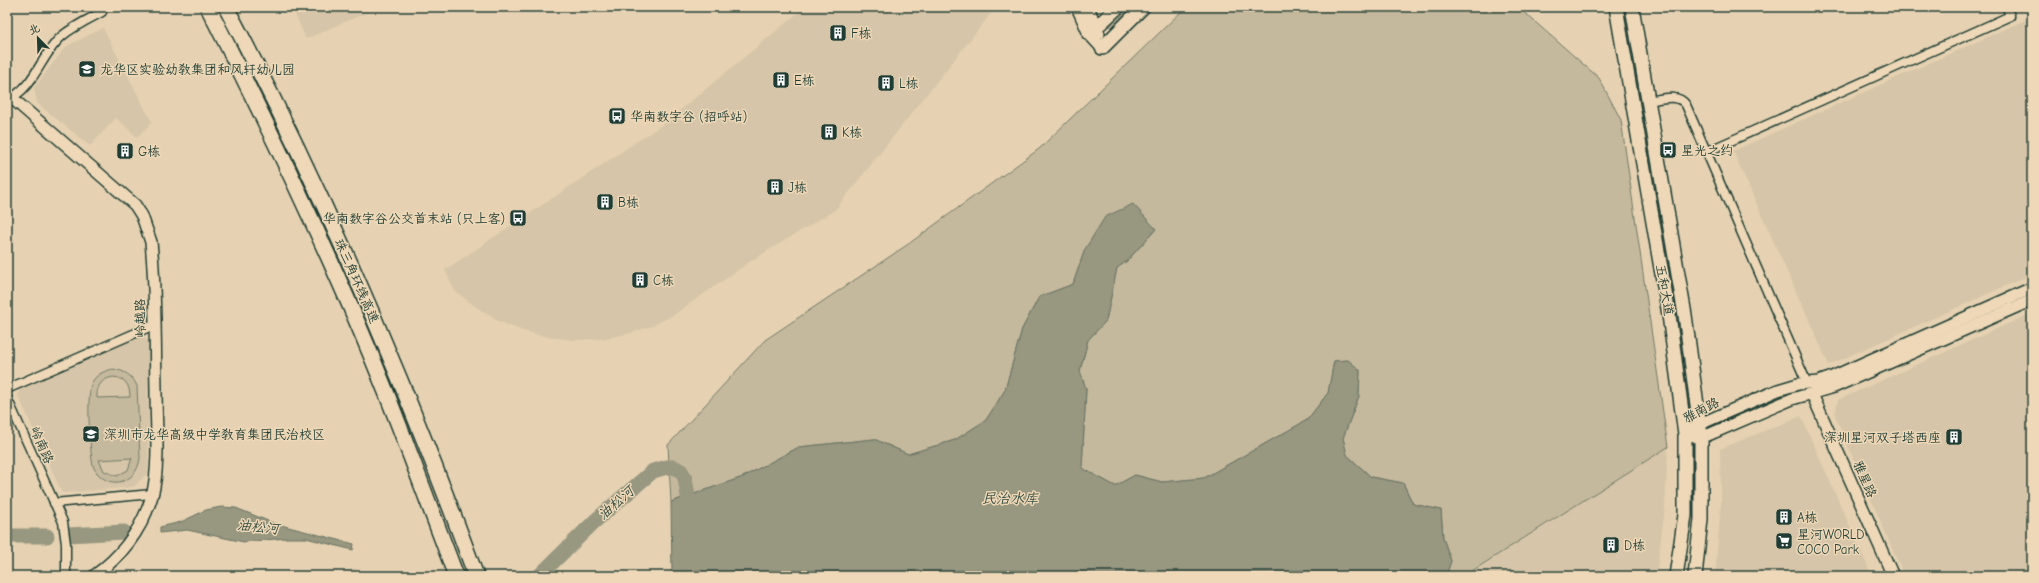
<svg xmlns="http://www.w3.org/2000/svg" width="2039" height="583" viewBox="0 0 2039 583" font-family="'Comic Neue','LXGW WenKai TC',sans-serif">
	<rect width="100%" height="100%" fill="#e6d2b2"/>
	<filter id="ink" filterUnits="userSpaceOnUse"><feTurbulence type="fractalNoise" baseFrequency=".025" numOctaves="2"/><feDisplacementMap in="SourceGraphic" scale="8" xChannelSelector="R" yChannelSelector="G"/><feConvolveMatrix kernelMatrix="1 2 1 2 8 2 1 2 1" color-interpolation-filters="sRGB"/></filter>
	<g filter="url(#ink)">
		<g fill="#d6c5a8">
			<polygon points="292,7 379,7 306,39"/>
			<polygon points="805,7 996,7 835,210 751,261 675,314 652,326 627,334 601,339 574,340 548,337 523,331 498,321 476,307 455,291 445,270 666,122"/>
			<polygon points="2032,17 2032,274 1829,365 1733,151"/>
			<polygon points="103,28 152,122 137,137 116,118 90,146 37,103 34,88 63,50 69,45"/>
			<polygon points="2032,313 2032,576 1904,576 1835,416 1838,400"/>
			<polygon points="142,336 149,341 148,472 134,487 62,493 18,395 20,389"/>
			<polygon points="1801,416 1872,576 1715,576 1721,504 1720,449"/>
			<polygon points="1668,447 1665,508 1656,576 1464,576"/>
			<polygon points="355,568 358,576 336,576"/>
		</g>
		<g fill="#c5b99d" stroke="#727b68" fill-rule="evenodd">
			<polygon points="1131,7 1134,7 1111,28 1110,26"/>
			<polygon points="1186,7 1518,7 1599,78 1621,120 1668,447 1464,576 1446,576 1451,561 1443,538 1441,510 1413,504 1403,483 1371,477 1347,455 1343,438 1359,396 1360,371 1348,360 1334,361 1328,393 1307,420 1204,478 1162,482 1135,475 1115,486 1082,468 1086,389 1080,371 1088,340 1106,320 1117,268 1127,261 1156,229 1085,249 1073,284 1039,297 1022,329 1005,390 986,420 955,440 908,454 874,439 799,447 743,477 671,502 668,445 765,340 907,245 1039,149"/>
			<path d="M113 369C125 371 132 375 137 386L140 458C137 486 104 491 93 466 90 452 86 393 92 382 97 374 104 371 113 369ZM113 377C125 378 130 385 130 397L97 398C96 387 101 379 113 377ZM132 458 128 470 117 476 104 471 99 460Z"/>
		</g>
		<g fill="#989780" stroke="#687362">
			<polygon points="1133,204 1156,229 1127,261 1117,268 1106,321 1088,340 1080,371 1086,389 1082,468 1115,486 1135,475 1162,482 1204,478 1307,420 1328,393 1334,361 1348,360 1360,370 1359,396 1343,438 1347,455 1371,477 1403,483 1413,504 1441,510 1443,538 1451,561 1446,576 672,576 671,502 743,477 799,447 874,439 908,454 955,440 986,420 1005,390 1022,329 1039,297 1073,284 1085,249 1105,217"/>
			<polygon points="221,507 236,508 273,523 354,544 353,550 306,538 286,538 244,542 187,530 160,533 160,527 181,522 206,510"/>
		</g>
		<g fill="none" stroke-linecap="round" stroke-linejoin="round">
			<g stroke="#989780" stroke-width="15">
				<polyline points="68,535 124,532"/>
				<polyline points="7,536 47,536"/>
				<polyline points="539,576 595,521 653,471 667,467 674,467 681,471 685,478 688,496"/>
			</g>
			<defs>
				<g id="street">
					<path d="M7 100C35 88 41 54 62 36 74 26 89 19 102 12"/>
					<path d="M1648 101C1661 99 1678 93 1686 105L1807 383"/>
					<polyline points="1706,152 2010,16 2007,7"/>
					<polyline points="7,389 154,325"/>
					<polyline points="7,398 63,522 66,544 66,576"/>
					<polyline points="54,503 152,494"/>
				</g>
				<g id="secondary">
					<polyline points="1077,7 1089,34 1102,48"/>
					<polyline points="1088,7 1099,34"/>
					<path d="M12 98 135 205 142 216 151 242C156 291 155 341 156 390 156 421 160 467 152 496 142 529 122 556 94 576"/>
					<polyline points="1812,394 1893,576"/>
					<polyline points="1685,434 1700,424 1778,390 1798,384 1818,382 1830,378 2032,288"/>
					<polyline points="1694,436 1701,438 1792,399 1834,387 2032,300"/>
				</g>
				<g id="primary">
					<polyline points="1616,7 1669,315 1685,434 1685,515 1676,576"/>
					<polyline points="1632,7 1685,315 1701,435 1701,519 1695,576"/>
					<polyline points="1089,34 1118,7"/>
					<polyline points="1102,48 1143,7"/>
				</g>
				<g id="highway">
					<path d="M208 7C272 133 334 261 386 392 410 453 433 515 456 576"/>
					<path d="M226 7C323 190 405 382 476 576"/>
				</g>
			</defs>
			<use href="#street" stroke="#1f3d34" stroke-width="11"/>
			<use href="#secondary" stroke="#1f3d34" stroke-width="14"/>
			<use href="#primary" stroke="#1f3d34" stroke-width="16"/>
			<use href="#highway" stroke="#1f3d34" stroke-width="18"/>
			<use href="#street" stroke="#eed8b7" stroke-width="8"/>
			<use href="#secondary" stroke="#eed8b7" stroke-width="11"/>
			<use href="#primary" stroke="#eed8b7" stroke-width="13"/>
			<use href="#highway" stroke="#eed8b7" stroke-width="15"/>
		</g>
	</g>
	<defs>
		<symbol id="building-square" viewBox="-11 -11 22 22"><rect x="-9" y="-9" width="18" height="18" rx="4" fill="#1f3d34" stroke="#eed8b7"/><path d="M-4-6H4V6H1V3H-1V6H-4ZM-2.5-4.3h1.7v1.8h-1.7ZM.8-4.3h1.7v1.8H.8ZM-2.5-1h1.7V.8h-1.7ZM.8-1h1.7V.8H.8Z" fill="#fff"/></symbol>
		<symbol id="school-square" viewBox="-11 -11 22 22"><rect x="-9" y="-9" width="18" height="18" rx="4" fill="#1f3d34" stroke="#eed8b7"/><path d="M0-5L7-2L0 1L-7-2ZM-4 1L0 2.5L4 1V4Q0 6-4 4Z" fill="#fff"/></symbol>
		<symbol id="bus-square" viewBox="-11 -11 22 22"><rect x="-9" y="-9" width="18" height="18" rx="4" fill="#1f3d34" stroke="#eed8b7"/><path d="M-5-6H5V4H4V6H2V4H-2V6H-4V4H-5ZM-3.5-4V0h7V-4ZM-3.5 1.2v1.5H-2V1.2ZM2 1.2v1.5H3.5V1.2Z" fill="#fff"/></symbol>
		<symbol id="supermarket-square" viewBox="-11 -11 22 22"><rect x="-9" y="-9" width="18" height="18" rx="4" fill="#1f3d34" stroke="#eed8b7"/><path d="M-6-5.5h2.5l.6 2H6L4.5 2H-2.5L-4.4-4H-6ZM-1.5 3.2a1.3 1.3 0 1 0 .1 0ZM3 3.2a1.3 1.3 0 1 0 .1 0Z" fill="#fff"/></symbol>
	</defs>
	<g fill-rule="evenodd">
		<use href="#building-square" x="828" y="23" width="20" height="20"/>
		<use href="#school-square" x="77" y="59" width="20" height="20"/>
		<use href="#building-square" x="771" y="70" width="20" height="20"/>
		<use href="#building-square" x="876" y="73" width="20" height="20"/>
		<use href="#bus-square" x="607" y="106" width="20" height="20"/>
		<use href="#building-square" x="819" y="122" width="20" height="20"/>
		<use href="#bus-square" x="1658" y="140" width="20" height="20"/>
		<use href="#building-square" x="115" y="141" width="20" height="20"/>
		<use href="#building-square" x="765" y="177" width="20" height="20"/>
		<use href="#building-square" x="595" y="192" width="20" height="20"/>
		<use href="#bus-square" x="508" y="208" width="20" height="20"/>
		<use href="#building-square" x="630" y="270" width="20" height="20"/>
		<use href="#school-square" x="81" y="424" width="20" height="20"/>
		<use href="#building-square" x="1944" y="427" width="20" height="20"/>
		<use href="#building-square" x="1774" y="507" width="20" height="20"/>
		<use href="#supermarket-square" x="1774" y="531" width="20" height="20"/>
		<use href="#building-square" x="1601" y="535" width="20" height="20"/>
	</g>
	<g text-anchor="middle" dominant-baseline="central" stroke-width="3" stroke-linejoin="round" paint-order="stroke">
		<g font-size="13" fill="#1f3d34" stroke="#eed8b7" text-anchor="start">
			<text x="851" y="33">F栋</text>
			<text x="100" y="69">龙华区实验幼教集团和风轩幼儿园</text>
			<text x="794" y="80">E栋</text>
			<text x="899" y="83">L栋</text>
			<text x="630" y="116">华南数字谷 (招呼站)</text>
			<text x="842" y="132">K栋</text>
			<text x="1681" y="150">星光之约</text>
			<text x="138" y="151">G栋</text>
			<text x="788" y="187">J栋</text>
			<text x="618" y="202">B栋</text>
			<text x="505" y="218" text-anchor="end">华南数字谷公交首末站 (只上客)</text>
			<text x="653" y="280">C栋</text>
			<text x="104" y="434">深圳市龙华高级中学教育集团民治校区</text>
			<text x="1941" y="437" text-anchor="end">深圳星河双子塔西座</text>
			<text x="1797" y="517">A栋</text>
			<text x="1797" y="534">星河WORLD<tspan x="1797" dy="15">COCO Park</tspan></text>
			<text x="1624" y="545">D栋</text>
		</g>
		<g font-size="13" fill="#1f3d34" stroke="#eed8b7">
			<text transform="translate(357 281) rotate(66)">珠三角环线高速</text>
			<text transform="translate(1665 290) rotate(80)">五和大道</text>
			<text transform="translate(140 318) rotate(-91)">岭越路</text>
			<text transform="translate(1701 410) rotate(-28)">雅南路</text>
			<text transform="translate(42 445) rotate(66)">岭南路</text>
			<text transform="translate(1865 479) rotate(66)">雅星路</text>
		</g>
		<g font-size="14" font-style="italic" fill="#314a3f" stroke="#eed8b7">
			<text x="1010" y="498">民治水库</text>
			<text transform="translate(616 503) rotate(-41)">油松河</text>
			<text transform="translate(258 527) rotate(6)">油松河</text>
		</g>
	</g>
	<rect width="2039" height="583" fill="none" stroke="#eed8b7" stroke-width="24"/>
	<rect x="12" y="12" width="2015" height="559" fill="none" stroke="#1f3d34" stroke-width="1.5" filter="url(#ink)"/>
	<g transform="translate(38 38) rotate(337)" stroke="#eed8b7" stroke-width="3" paint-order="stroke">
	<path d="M0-3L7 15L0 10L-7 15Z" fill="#1f3d34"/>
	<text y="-6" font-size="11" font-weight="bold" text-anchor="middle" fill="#1f3d34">北</text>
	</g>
</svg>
